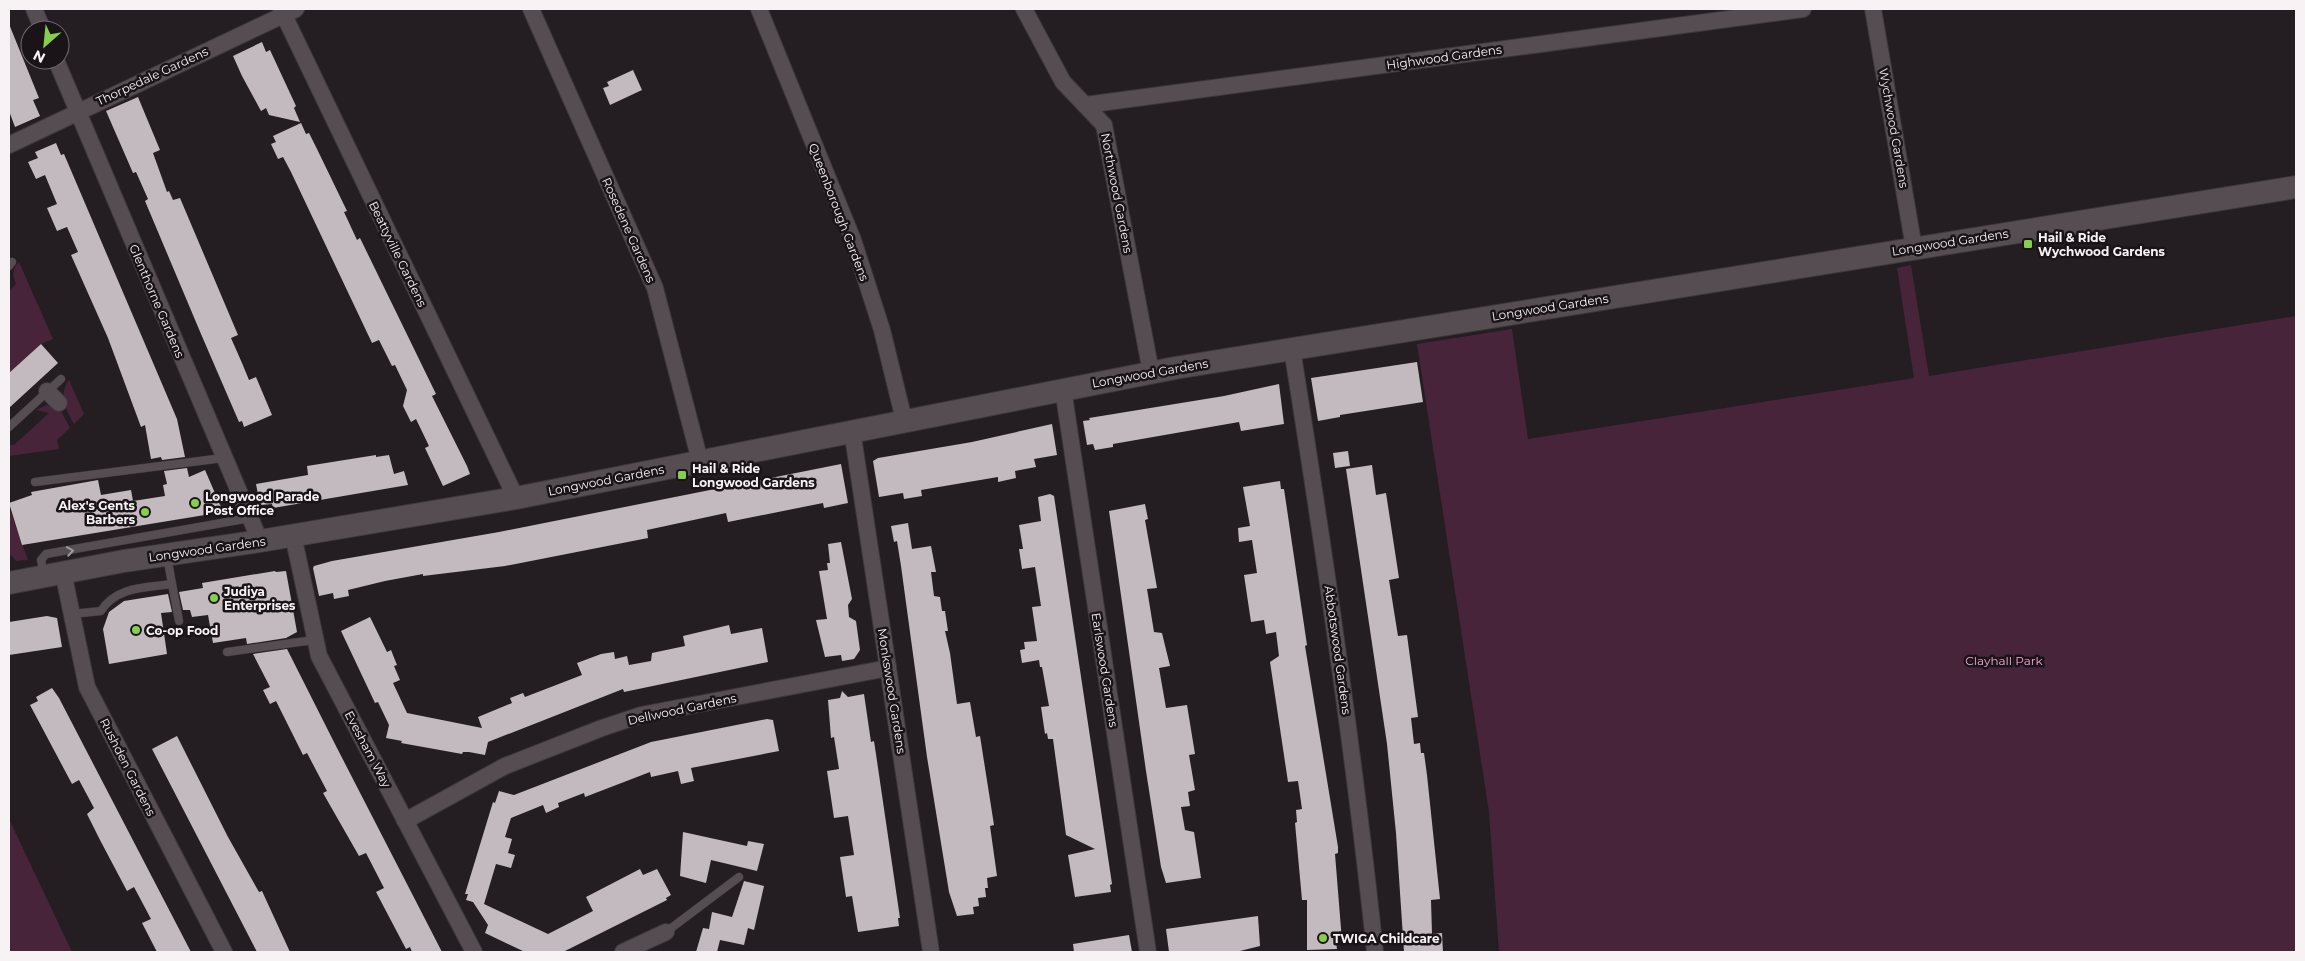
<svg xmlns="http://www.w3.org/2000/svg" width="2305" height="961" viewBox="0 0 2305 961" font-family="Montserrat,sans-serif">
	<rect width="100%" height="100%" fill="#241d21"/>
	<g fill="#472439">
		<path d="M19 262 53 339 41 344 9 373V291L16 284C12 275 12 270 19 262Z"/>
		<polygon points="1911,265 1929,376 2296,316 2296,952 1499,952 1489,812 1417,344 1512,329 1528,439 1914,378 1897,268"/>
		<path d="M69 380 84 414 74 424C66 411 58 394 69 380Z"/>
		<polygon points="47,405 60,409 70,428 57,440 59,449 9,456 9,445 14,445 49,413 36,410"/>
		<polygon points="9,507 28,560 16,561 9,553"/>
		<polygon points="9,819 72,952 9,952"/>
	</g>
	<g fill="#c3babf">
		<polygon points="9,24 39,98 33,100 40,116 15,127 9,111"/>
		<polygon points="262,42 266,52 270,50 296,106 294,108 300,122 269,115 266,108 261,111 242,76 233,56"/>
		<polygon points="633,70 642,90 610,105 603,88 609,86 607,82"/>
		<polygon points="138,97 160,150 153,153 167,192 169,191 173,200 180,198 238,335 231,338 242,363 249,380 256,377 272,415 244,427 242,421 239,422 201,334 145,201 148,199 136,172 133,173 106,111"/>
		<polygon points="301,123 306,134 309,133 317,149 347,211 344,212 357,240 360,238 436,394 432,396 467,466 470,474 443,486 425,448 429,446 416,419 411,422 403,406 407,390 395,365 392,366 379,340 372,343 291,172 283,157 278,159 271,144 276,142 273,136"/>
		<polygon points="56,143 61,155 64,154 177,419 185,457 162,460 161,457 151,459 145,425 141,427 108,338 71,255 78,252 67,227 57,231 47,208 57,204 45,175 36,179 28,162 38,158 35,152"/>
		<polygon points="41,344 58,363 9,408 9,373"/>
		<polygon points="1417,362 1423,402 1340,415 1340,417 1318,421 1311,378"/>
		<polygon points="1279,384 1284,424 1241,431 1239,422 1113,444 1113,447 1095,450 1093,444 1087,445 1083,421 1090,420 1089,418 1224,396"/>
		<polygon points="1052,424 1057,455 1034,459 1036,467 1015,471 1016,478 998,482 998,477 921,490 922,496 904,499 903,493 879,497 873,461 878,458 972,442"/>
		<polygon points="1348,451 1350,466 1335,468 1333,453"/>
		<polygon points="376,455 376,457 389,455 394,474 404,471 408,485 273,508 272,504 260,505 256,484 308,475 307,466"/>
		<polygon points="841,464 848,503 824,508 823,503 728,522 726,513 647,530 648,538 505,566 423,576 423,574 385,581 348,590 349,596 334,599 333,593 319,596 313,568 314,566 332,561 499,532"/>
		<polygon points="1372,465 1376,495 1386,493 1399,578 1389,580 1398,636 1407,635 1418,717 1411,718 1414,744 1420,743 1421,753 1424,753 1427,775 1440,899 1431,900 1432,934 1442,933 1443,952 1404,952 1396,833 1387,744 1346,469"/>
		<polygon points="187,468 189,477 205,470 221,507 217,513 22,545 9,503 32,495 31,492 98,480 101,495 131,490 133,501 165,496 163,485 167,484 164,471"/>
		<polygon points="1280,481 1281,489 1284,489 1307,645 1305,646 1338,847 1338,853 1335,854 1342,941 1336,942 1337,949 1307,950 1307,900 1302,900 1295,823 1297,822 1296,810 1302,809 1298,781 1288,782 1270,662 1279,656 1276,632 1266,634 1264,620 1251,622 1244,575 1257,573 1252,540 1239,542 1238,528 1250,526 1243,487"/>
		<polygon points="1050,494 1054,496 1112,884 1110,885 1111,892 1075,897 1068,855 1095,849 1066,835 1053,739 1048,739 1047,733 1045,734 1041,707 1049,706 1042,667 1040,667 1039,660 1022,663 1020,650 1025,649 1024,642 1037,641 1032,607 1041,606 1035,567 1022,569 1019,549 1023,549 1019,525 1041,521 1038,497"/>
		<polygon points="1145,504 1148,519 1145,520 1157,588 1147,589 1154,632 1162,633 1170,666 1159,668 1166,708 1187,705 1195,754 1189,755 1195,790 1188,792 1190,806 1181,807 1185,830 1194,832 1201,878 1166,883 1161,867 1146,771 1109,511"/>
		<polygon points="908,523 912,549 931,546 936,572 931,572 934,596 940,597 942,611 945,611 948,631 945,631 950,653 957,704 970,702 976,737 980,736 994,825 990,826 997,876 987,878 988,888 985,888 986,897 978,898 979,906 973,907 974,914 957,916 949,892 927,757 901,566 897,541 894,542 891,526"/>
		<polygon points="841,542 852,599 848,605 849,617 856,621 860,650 854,659 842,661 841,655 825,657 816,620 827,619 819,571 828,570 827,563 830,563 828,544"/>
		<polygon points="275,571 276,572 286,571 297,632 286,638 247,644 246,638 213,643 208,615 192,617 190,610 183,610 179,592 203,588 202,583"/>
		<polygon points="168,594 172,612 161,613 167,654 109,664 103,629 109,612 124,601"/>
		<polygon points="47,616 57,618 62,647 9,655 9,622"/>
		<polygon points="370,617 387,652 391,650 397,665 394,666 400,680 393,683 407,713 482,728 478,717 512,703 510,698 523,693 525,697 582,675 577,663 601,654 614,652 615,659 627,656 629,665 651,661 652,653 685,646 683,636 729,625 731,634 762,628 768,662 624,692 623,689 488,742 485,755 469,752 463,752 462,754 401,743 402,741 386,738 389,725 378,702 375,703 341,631"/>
		<polygon points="287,649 337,748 442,952 412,952 410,947 406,949 376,892 384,888 366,853 359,856 323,793 327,791 307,753 303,755 276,701 270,704 263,690 270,687 253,654"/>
		<polygon points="52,688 59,698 191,952 157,952 142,923 151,919 134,887 127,891 100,840 87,814 94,808 86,793 79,780 72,784 30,705 38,701 36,697"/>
		<polygon points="842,691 848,697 864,694 871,742 874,741 877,761 900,918 898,918 899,926 858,932 852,896 846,897 840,857 854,855 848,816 834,818 827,771 839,769 834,737 831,738 828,700 840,698"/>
		<polygon points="767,719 773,720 779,751 691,768 694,781 681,784 678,771 651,777 650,772 585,797 584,793 558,803 559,807 546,813 543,805 511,818 505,837 512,839 508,853 515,855 511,868 496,864 484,904 548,934 593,911 586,897 640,869 643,875 657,869 671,895 666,898 667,900 563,952 525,952 485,933 488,925 473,902 466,900 468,894 465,894 493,802 495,803 499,791 514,795 651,742"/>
		<polygon points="177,736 228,837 259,892 262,891 290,952 257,952 152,749"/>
		<polygon points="683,832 747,846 748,841 764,844 757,871 711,860 706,883 680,876"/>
		<polygon points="744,881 764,886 754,930 748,928 744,945 720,940 717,952 696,952 703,928 709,929 712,912 732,917"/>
		<polygon points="1258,916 1260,946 1236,952 1169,952 1166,929"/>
		<polygon points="1129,935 1132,952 1074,952 1073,944"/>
	</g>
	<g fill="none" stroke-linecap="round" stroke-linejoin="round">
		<defs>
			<g id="lane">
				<polyline points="9,266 12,262"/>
				<polyline points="9,427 61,379"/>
				<polyline points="35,482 223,458"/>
				<polyline points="44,574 41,560 46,554 250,518"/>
				<polyline points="172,584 179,621"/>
				<path d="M72 614 101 611C116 586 147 588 172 584L167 556"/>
				<polyline points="227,652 314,640"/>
				<polyline points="666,932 739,877"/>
			</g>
			<g id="street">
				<polyline points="34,9 43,30"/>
				<polyline points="281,9 516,498"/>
				<polyline points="531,9 655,288 700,461"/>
				<polyline points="759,9 853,240 882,330 904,420"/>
				<polyline points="1024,9 1063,82 1104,125 1151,372"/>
				<polyline points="1873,9 1914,248"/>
				<polyline points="56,60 260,541"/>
				<polyline points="1085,105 1803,9"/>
				<polyline points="9,145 296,9"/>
				<path d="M1292 349C1324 549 1354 750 1375 952"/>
				<polyline points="1063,389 1148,952"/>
				<polyline points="47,391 59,403"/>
				<polyline points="852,430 931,952"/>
				<polyline points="293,535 319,656 474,952"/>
				<polyline points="63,572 87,687 224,952"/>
				<polyline points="405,821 505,766 602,728 641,715 888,668"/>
				<polyline points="623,952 666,932"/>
			</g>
			<polyline id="secondary" points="9,583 124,561 260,541 516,498 1175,368 2296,187"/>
		</defs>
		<use href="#lane" stroke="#3c373a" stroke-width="9"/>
		<use href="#street" stroke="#3c373a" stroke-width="18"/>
		<use href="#secondary" stroke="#3c373a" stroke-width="24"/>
		<use href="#lane" stroke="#554d51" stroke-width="8"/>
		<use href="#street" stroke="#554d51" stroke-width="16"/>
		<use href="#secondary" stroke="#554d51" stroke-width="22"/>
	</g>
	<defs><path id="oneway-chevron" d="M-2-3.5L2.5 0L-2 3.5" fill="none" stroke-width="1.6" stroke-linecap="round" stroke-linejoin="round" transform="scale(1.25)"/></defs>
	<use stroke="#9e989b" href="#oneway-chevron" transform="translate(70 551) rotate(-9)"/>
	<g fill="#85cf4c" stroke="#1a1418" stroke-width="2">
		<rect x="2023" y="239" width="10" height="10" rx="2.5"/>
		<rect x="677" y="470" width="10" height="10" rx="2.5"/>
		<circle cx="195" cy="503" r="5"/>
		<circle cx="145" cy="512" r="5"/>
		<circle cx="214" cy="598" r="5"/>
		<circle cx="136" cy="630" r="5"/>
		<circle cx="1323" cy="938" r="5"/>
	</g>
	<g text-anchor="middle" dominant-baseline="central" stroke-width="5" stroke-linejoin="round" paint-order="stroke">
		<g font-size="12" fill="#f7f3f5" stroke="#1a1418">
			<text transform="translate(1444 57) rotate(-8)">Highwood Gardens</text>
			<text transform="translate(152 76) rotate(-25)">Thorpedale Gardens</text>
			<text transform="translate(1894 128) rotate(80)">Wychwood Gardens</text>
			<text transform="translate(1117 193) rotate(79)">Northwood Gardens</text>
			<text transform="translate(839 212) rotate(69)">Queenborough Gardens</text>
			<text transform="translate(629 230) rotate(66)">Rosedene Gardens</text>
			<text transform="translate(1950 242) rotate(-9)">Longwood Gardens</text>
			<text transform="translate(398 254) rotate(64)">Beattyville Gardens</text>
			<text transform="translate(157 301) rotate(67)">Glenthorne Gardens</text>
			<text transform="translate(1550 307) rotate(-9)">Longwood Gardens</text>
			<text transform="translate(1150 373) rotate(-10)">Longwood Gardens</text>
			<text transform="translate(606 480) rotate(-11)">Longwood Gardens</text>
			<text transform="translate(207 549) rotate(-8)">Longwood Gardens</text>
			<text transform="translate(1338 650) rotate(82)">Abbotswood Gardens</text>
			<text transform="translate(1105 670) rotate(81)">Earlswood Gardens</text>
			<text transform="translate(892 691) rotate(81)">Monkswood Gardens</text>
			<text transform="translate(682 709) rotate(-12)">Dellwood Gardens</text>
			<text transform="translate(368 749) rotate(62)">Evesham Way</text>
			<text transform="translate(128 767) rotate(63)">Rushden Gardens</text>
		</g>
		<g font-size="12" font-weight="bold" fill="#f7f3f5" stroke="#1a1418" text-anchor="start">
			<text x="2038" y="237">Hail &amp; Ride<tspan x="2038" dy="14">Wychwood Gardens</tspan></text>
			<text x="692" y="468">Hail &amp; Ride<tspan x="692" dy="14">Longwood Gardens</tspan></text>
			<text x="205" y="496">Longwood Parade<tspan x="205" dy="14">Post Office</tspan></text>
			<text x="135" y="505" text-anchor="end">Alex's Gents<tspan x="135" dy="14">Barbers</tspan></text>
			<text x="224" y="591">Judiya<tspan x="224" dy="14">Enterprises</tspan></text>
			<text x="146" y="630">Co-op Food</text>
			<text x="1333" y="938">TWIGA Childcare</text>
		</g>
		<g font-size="12" fill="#f5a7d4" stroke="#1a1418">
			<text x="2004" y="660">Clayhall Park</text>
		</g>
	</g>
	<rect width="2305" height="961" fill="none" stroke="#f7f3f5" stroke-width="20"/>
	<g transform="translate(45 45) rotate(207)"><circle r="24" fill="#1a1418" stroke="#726d70"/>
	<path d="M0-4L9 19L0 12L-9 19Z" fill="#85cf4c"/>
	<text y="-8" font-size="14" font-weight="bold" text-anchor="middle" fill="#f7f3f5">N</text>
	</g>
</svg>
